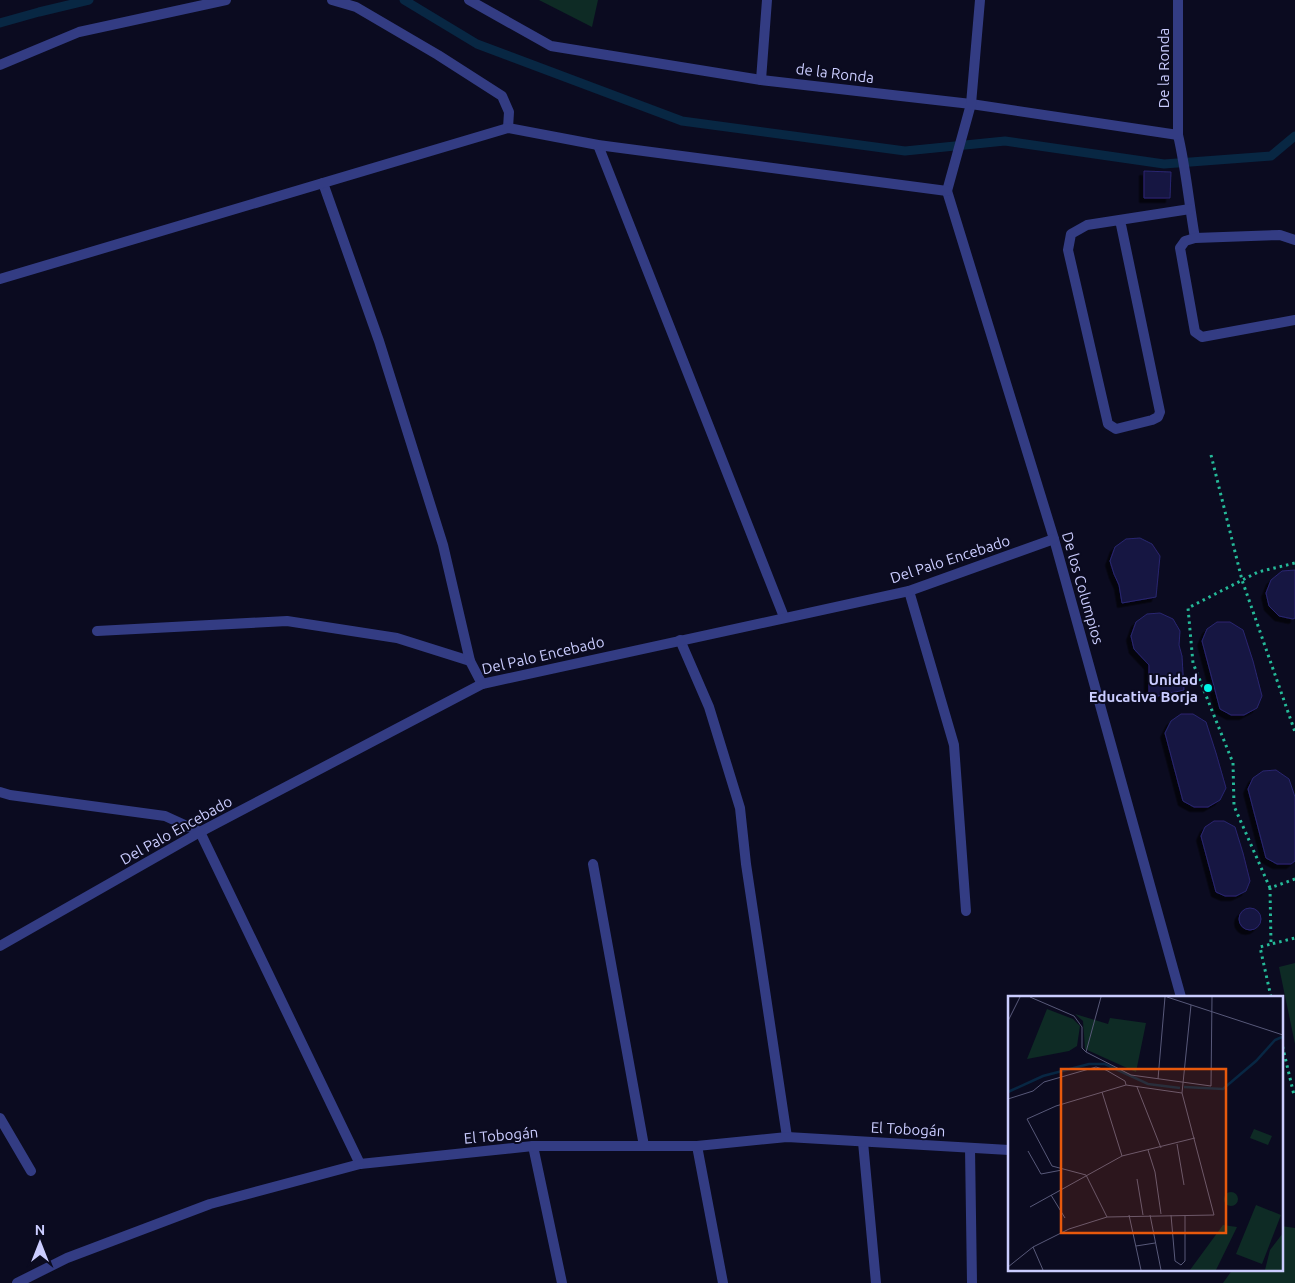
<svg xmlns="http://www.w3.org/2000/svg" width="1295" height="1283" viewBox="0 0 1295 1283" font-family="Ubuntu,sans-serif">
	<defs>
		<filter id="shadow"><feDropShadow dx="-4.5" dy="4.5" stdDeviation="0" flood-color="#0009"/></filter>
	</defs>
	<rect width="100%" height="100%" fill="#0b0b20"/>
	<g fill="#0e2b25">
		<polygon points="539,0 598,0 592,27"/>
		<polygon points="1295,963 1295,1044 1279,967"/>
		<polygon points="1281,1226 1295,1228 1295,1283 1223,1283 1233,1269 1281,1269"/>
	</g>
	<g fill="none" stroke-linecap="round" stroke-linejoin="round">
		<g stroke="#082743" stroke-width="9">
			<polyline points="404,0 477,44 682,121 905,151 1005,141 1164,164 1271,156 1295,136"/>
			<polyline points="0,23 39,12 89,0"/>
		</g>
	</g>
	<g fill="#181643" stroke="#292670" filter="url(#shadow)">
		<polygon points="1144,171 1171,172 1170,198 1144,198"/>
		<polygon points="1140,538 1152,544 1160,556 1156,597 1122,603 1119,585 1114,574 1110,561 1115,547 1126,539"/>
		<polygon points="1295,570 1295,618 1293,619 1279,616 1269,606 1266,593 1271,580 1282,571"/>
		<polygon points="1160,613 1173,619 1180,631 1179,645 1182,656 1184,690 1149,698 1149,665 1134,649 1131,636 1136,622 1147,614"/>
		<polygon points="1217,622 1230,622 1243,630 1253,661 1262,696 1257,708 1244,715 1231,715 1220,709 1202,641 1207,629"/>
		<polygon points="1181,714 1193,714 1206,722 1216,753 1226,788 1220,800 1208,807 1194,807 1183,801 1165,733 1171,721"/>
		<polygon points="1276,770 1289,779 1295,797 1295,861 1291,864 1277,864 1266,858 1248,789 1253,778 1263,771"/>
		<polygon points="1214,821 1224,821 1235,827 1243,853 1250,881 1246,891 1236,896 1225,896 1216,892 1201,836 1205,827"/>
		<circle cx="1250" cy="919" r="11"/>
	</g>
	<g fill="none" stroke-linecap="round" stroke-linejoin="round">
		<g stroke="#25b998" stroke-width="3" stroke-dasharray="2.5 4" stroke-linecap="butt">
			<polyline points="1211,455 1242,580 1295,732"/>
			<polyline points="1295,879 1270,888 1271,944 1295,938"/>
			<polyline points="1270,888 1234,806 1233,763 1193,663 1188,608 1258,572 1295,563"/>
			<polyline points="1271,997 1260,947 1271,944"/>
			<polyline points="1281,1040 1294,1095"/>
		</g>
		<g stroke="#333c83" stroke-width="10">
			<path d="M1178 135C1186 169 1189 204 1195 238"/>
			<polyline points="1120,220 1160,412 1158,417 1152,420 1116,429 1108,424 1068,250 1071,234 1087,225 1190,209"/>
			<polyline points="1295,240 1280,235 1195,238 1185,241 1180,248 1195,332 1202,337 1295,320"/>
			<polyline points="97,631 287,621 397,638 470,661"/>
		</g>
		<g stroke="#333c83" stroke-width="10">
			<polyline points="332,0 356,7 438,55 502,96 509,112 508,128"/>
			<polyline points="469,0 551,46 761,80 971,104 1178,135 1178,0"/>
			<polyline points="0,65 79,32 226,0"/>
			<polyline points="761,80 767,0"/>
			<polyline points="598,145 784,617"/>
			<polyline points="323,183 379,341 443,545 470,661 482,684"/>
			<polyline points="947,191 1054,539 1181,997"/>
			<polyline points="947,191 971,104 980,0"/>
			<polyline points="0,279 508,128 598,145 947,191"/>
			<polyline points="909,591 954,745 966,911"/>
			<polyline points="680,640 709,707 740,808 746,864 787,1137"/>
			<polyline points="0,792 10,795 165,816 200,832 360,1164"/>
			<polyline points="593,864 644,1146"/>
			<polyline points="0,946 200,832 482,684 909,591 1054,539"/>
			<polyline points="0,1118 31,1171"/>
			<polyline points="863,1142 876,1283"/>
			<polyline points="533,1146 562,1283"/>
			<polyline points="697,1146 723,1283"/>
			<polyline points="970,1148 972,1283"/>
			<polyline points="17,1283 67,1258 210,1204 360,1164 533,1146 697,1146 787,1137 1009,1150"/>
		</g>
	</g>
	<circle fill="#00f6e7" stroke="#0b0b20" stroke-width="2" cx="1208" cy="688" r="5"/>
	<g text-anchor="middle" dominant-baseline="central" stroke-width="4" stroke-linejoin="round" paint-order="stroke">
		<g font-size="15" fill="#cbcdff" stroke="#0b0b20">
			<text transform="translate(1163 68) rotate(-90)">De la Ronda</text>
			<text transform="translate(835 73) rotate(7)">de la Ronda</text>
			<text transform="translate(950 559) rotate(-18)">Del Palo Encebado</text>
			<text transform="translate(1083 588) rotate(74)">De los Columpios</text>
			<text transform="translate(543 655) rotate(-13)">Del Palo Encebado</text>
			<text transform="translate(176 830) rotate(-29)">Del Palo Encebado</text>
			<text transform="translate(908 1129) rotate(3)">El Tobogán</text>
			<text transform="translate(501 1135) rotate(-5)">El Tobogán</text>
		</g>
		<g font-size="15" font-weight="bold" fill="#cbcdff" stroke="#0b0b20" text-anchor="end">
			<text x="1198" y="679">Unidad<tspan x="1198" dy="17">Educativa Borja</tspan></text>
		</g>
	</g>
	<g transform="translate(1008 996)">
		<rect width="275" height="275" fill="#0b0b20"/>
		<path d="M39 13 65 23 72 30 69 50 61 55 19 63ZM67 18 100 28 102 22 138 27 128 76 77 53 75 25ZM246 133 264 140 260 149 242 142ZM216 203a7 7 0 1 1 14 0a7 7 0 1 1-14 0ZM248 209 273 219 254 268 228 258ZM215 229 229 231 208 274H182ZM275 237V274H257L262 254Z" fill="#0e2b25"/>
		<path fill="none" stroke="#082743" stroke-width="2.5" d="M176 91 215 93 248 65 267 44 274 41M0 96 35 80 81 68H97L140 88 172 92"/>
		<path fill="none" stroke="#585979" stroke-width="1" d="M22 1 66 20 74 31V52L78 56 123 79 203 90 204 1M159 1 275 39M0 25 12 1M78 56 93 1M150 83 157 1M129 91 153 152M94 96 114 160M174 97 183 9M0 103 25 95 36 86 88 71 98 74 117 85 118 89M169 148 176 189M140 154 147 176 153 218M20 155 33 178 54 174M129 183 135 219M43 199 57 222M22 211 114 160 187 142M121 219 133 274M142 219 153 274M163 219 167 265 173 269 177 265V219M99 221 78 179 44 170 19 123 48 110 118 89 174 97M128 250 147 247M25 251 35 274M0 271 25 251 61 233 99 221 206 219 174 97"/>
		<path fill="#e8590c" fill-opacity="0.15" stroke="#e8590c" stroke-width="2.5" d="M53 73H218V237H53Z"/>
		<rect width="275" height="275" fill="none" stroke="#cbcdff" stroke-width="2.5"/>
	</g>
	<g transform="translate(40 1243)" stroke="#0b0b20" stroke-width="4" paint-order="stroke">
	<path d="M0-4L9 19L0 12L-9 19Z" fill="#cbcdff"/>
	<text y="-8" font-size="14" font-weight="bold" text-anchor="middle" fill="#cbcdff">N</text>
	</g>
</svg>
